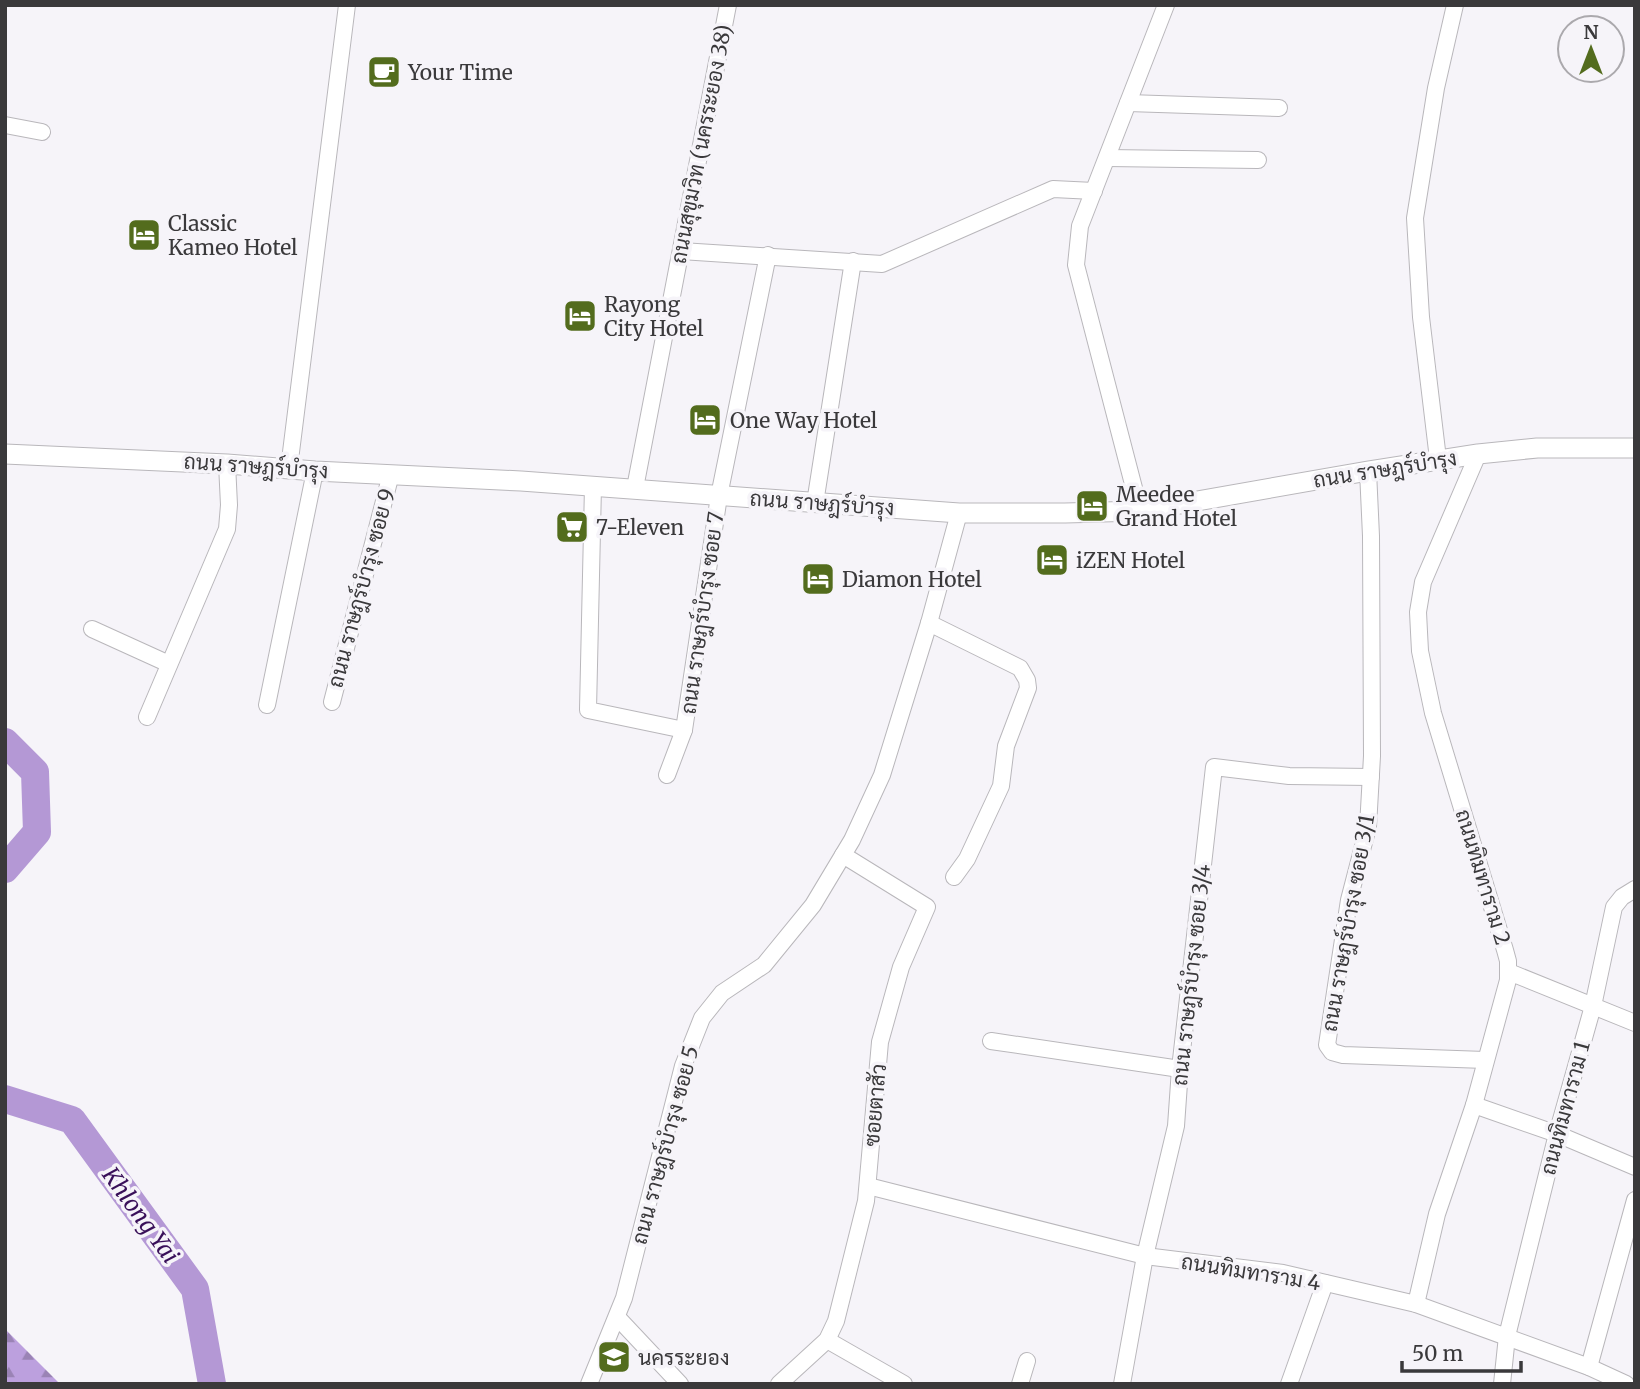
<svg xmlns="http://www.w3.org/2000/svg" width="1640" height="1389" viewBox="0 0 1640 1389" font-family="Merriweather,Sarabun,serif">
	<defs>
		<pattern id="forest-firs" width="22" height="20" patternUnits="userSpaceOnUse" patternTransform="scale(1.75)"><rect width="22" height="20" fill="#bca0de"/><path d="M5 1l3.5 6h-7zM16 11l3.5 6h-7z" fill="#9a83b5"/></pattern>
	</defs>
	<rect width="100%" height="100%" fill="#f6f4f9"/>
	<polygon fill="url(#forest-firs)" points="5,1329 60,1384 5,1384"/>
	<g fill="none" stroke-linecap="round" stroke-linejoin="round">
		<g stroke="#b498d5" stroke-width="28">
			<polyline points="5,742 35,772 37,832 5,869"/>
			<polyline points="5,1099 72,1120 195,1289 212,1384"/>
		</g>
		<defs>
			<g id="minor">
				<polyline points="1128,103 1279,108"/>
				<polyline points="5,125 42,132"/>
				<polyline points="1107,158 1258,160"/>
				<polyline points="681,251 882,264 1053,189 1094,191"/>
				<polyline points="1438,459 1421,317 1415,218 1436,88 1455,5"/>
				<polyline points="289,468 347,5"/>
				<polyline points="1368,471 1371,536 1372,756 1368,827 1349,900 1327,1045 1332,1052 1343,1055 1485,1060"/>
				<polyline points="593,486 588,710 684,730"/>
				<polyline points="635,488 728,5"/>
				<polyline points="815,503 853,261"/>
				<polyline points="1140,511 1076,265 1080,226 1166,5"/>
				<polyline points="929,623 1020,668 1027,680 1028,688 1006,746 1001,786 967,859 954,877"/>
				<polyline points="92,629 169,664"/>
				<polyline points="332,702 391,474"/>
				<polyline points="267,705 315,471"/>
				<polyline points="147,717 227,529 229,505 227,464"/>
				<polyline points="667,775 684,730 719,496 768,255"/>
				<polyline points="1509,972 1635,1023"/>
				<polyline points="991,1041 1180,1069"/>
				<polyline points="1474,1105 1557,1134 1635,1167"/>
				<polyline points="868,1186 1145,1256 1283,1273 1416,1304 1589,1367 1626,1384"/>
				<polyline points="1416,1304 1437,1214 1474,1105 1508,980 1508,961 1505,950 1433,713 1420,651 1419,632 1418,612 1423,582 1478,454"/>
				<polyline points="617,1317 680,1384"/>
				<polyline points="827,1340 904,1384"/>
				<polyline points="1589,1367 1635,1200"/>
				<polyline points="589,1384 624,1298 683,1066 702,1018 722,993 764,965 813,905 852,840 882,775 929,623 959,513"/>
				<polyline points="779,1384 827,1340 836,1321 866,1201 880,1042 901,967 927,907 843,855"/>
				<polyline points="1020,1384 1027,1361"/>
				<polyline points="1122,1384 1145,1256 1176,1126 1180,1069 1214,767 1289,776 1371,777"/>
				<polyline points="1289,1384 1325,1283"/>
				<polyline points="1502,1384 1507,1336 1557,1134 1593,1006 1614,907 1622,897 1635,889"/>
			</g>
			<polyline id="tertiary" points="5,454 227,464 315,471 521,481 959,513 1065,513 1140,511 1368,471 1478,454 1537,448 1635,448"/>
		</defs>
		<use href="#minor" stroke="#b9b7bb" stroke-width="18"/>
		<use href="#tertiary" stroke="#b9b7bb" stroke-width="21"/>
		<use href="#minor" stroke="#fff" stroke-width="16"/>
		<use href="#tertiary" stroke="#fff" stroke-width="19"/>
	</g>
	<defs>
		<symbol id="cafe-square" viewBox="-11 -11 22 22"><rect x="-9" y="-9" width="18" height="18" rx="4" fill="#536c1d" stroke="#f6f4f9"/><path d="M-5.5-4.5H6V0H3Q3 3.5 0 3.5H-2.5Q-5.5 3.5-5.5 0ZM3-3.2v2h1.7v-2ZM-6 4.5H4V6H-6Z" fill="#fff"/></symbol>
		<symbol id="hotel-square" viewBox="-11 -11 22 22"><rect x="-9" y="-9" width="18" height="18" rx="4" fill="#536c1d" stroke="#f6f4f9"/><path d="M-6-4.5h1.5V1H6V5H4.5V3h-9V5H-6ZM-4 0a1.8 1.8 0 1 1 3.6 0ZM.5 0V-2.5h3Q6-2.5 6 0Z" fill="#fff"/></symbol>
		<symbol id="supermarket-square" viewBox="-11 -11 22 22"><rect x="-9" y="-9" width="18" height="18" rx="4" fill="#536c1d" stroke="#f6f4f9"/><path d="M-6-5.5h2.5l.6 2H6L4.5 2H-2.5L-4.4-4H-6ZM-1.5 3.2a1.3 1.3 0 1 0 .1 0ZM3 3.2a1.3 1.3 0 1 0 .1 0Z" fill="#fff"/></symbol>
		<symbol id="school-square" viewBox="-11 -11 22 22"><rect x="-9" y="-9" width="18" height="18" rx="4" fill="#536c1d" stroke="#f6f4f9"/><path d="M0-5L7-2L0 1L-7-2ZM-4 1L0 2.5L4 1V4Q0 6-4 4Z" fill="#fff"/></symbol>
	</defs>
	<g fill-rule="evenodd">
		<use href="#cafe-square" x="365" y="53" width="38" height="38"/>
		<use href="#hotel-square" x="125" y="216" width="38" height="38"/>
		<use href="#hotel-square" x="561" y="297" width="38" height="38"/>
		<use href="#hotel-square" x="686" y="401" width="38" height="38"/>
		<use href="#hotel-square" x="1073" y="487" width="38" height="38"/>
		<use href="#supermarket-square" x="553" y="508" width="38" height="38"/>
		<use href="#hotel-square" x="1033" y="541" width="38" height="38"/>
		<use href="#hotel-square" x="799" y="560" width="38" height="38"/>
		<use href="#school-square" x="595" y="1338" width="38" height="38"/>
	</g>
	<g text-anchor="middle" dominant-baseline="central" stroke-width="7" stroke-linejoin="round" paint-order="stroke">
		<g font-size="21" fill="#3a393b" stroke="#f6f4f9" text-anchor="start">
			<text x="408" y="72">Your Time</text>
			<text x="168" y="223">Classic<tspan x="168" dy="24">Kameo Hotel</tspan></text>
			<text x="604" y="304">Rayong<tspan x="604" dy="24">City Hotel</tspan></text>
			<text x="730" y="420">One Way Hotel</text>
			<text x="1116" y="494">Meedee<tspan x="1116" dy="24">Grand Hotel</tspan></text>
			<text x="596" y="527">7-Eleven</text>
			<text x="1076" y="560">iZEN Hotel</text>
			<text x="842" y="579">Diamon Hotel</text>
			<text x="638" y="1357">นครระยอง</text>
		</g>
		<g font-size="21" fill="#3a393b" stroke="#f6f4f9">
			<text transform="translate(701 144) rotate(-79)">ถนนสุขุมวิท (นครระยอง 38)</text>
			<text transform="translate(256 466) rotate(4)">ถนน ราษฎร์บำรุง</text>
			<text transform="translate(1385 469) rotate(-9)">ถนน ราษฎร์บำรุง</text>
			<text transform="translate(822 503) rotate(4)">ถนน ราษฎร์บำรุง</text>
			<text transform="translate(361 588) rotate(-75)">ถนน ราษฎร์บำรุง ซอย 9</text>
			<text transform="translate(702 613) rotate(-82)">ถนน ราษฎร์บำรุง ซอย 7</text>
			<text transform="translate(1483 877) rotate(73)">ถนนทิมทาราม 2</text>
			<text transform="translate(1348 923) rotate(-80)">ถนน ราษฎร์บำรุง ซอย 3/1</text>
			<text transform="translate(1191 975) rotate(-84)">ถนน ราษฎร์บำรุง ซอย 3/4</text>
			<text transform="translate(875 1105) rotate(-85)">ซอยตาสัว</text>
			<text transform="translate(1565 1108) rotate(-75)">ถนนทิมทาราม 1</text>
			<text transform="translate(665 1145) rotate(-75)">ถนน ราษฎร์บำรุง ซอย 5</text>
			<text transform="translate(1251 1272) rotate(9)">ถนนทิมทาราม 4</text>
		</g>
		<g font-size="23" font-style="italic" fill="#391059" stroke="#f6f4f9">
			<text transform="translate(141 1215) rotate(54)">Khlong Yai</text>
		</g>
	</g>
	<rect width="1640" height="1389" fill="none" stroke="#3a393b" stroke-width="14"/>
	<g transform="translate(1591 49)"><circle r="33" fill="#f6f4f9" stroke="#aba9ad" stroke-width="2"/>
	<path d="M0-5L12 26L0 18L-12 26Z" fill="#536c1d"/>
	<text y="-10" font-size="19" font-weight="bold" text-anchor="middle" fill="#3a393b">N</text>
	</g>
	<path d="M1402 1361v10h119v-10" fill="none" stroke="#3a393b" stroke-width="3.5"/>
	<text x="1412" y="1361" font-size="21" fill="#3a393b" stroke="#f6f4f9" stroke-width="5" paint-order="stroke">50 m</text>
</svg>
